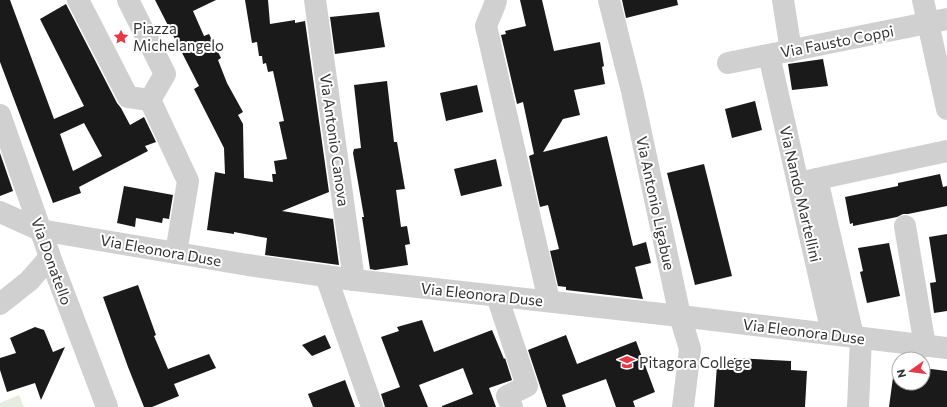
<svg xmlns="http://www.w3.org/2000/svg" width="947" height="407" viewBox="0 0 947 407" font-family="Commissioner,sans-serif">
	<rect width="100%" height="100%" fill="#fff"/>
	<polygon fill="#e6ecdf" points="19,395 24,407 0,407 0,403"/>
	<g fill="#1a1a1a" fill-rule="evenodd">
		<path d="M0 0H10L54 119 84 106 40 19 66 4 117 103 121 108 130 125 144 117 156 142 145 146 148 151 79 187 81 193 53 203 0 62ZM84 123 102 156 73 171 60 134Z"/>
		<polygon points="155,0 216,0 193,11 204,36 209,34 221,58 218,60 227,83 243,112 238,115 243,124 244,178 273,182 272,174 276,174 274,161 287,159 279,122 284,121 273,71 268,72 266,63 263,64 262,56 259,56 257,42 252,43 245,0 268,0 270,24 295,20 295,23 305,21 329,192 282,211 333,219 339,265 265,255 267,238 234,232 234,234 207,230 215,172 225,174 224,148 194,89 199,86"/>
		<polygon points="520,0 542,0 554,51 600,42 604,66 602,67 605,84 574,90 580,115 563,119 543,152 607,136 633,246 646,242 651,263 635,267 643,299 566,290 566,287 558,286 550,251 559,249 548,205 540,207 529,156 534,154 523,102 517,104 501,35 506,34 505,31 526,26"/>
		<polygon points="622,0 677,0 678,5 626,18"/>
		<polygon points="379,12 385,47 335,54 330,17"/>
		<polygon points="823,59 828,86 792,90 788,64"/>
		<polygon points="387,81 394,142 397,142 405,189 396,190 401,227 407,226 410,244 405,245 408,265 375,270 370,269 362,217 364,217 353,153 354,149 361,148 354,85"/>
		<polygon points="477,85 483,112 446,121 440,93"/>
		<polygon points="755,101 762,130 732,138 725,109"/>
		<polygon points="0,153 13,191 0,196"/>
		<polygon points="496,159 502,186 461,196 454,169"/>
		<polygon points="704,164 732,276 695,285 667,173"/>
		<polygon points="940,174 943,187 947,186 947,206 908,214 903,214 897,217 853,226 853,223 850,224 845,197 898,186 898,183"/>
		<polygon points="124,186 173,195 169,219 163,218 162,223 136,218 135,227 117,223"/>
		<polygon points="947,234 947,311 934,313 930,283 936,282 929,237"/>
		<polygon points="889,243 900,296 867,303 860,272 863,271 858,248"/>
		<polygon points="138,285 156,335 154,336 168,369 209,354 216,368 174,384 179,396 152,407 144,407 128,367 103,297"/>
		<polygon points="422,320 434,352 492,330 504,359 505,358 512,380 489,388 496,407 442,407 442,406 473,394 463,368 419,385 428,407 385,407 381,394 400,387 381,337 399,331 397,327"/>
		<polygon points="35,327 44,330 53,352 65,347 41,400 35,383 7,392 0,370 0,358 16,353 10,338"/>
		<polygon points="325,335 331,348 312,356 302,345"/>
		<polygon points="566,335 577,364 636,341 655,392 633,401 635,407 616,407 606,379 562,395 566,407 547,407 528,350"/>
		<polygon points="734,358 791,361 791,370 807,371 805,407 714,407 717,365 733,366"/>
		<polygon points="923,368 947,371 947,407 889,407 894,370 899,371 899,383 923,383"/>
		<polygon points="345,380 355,407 313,407 308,394"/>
	</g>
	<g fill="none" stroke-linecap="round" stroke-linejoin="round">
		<g stroke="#d0d0d0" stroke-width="22">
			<polyline points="78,0 128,97 150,100"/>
			<polyline points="128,0 165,74 150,100"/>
			<polyline points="315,0 354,280"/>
			<path d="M496 0C494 9 489 17 486 26L549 301"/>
			<polyline points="609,0 632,91 680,316 690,349 683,407"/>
			<polyline points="783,0 791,51"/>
			<polyline points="923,0 947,109"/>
			<polyline points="769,55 832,333"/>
			<polyline points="728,63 947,19"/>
			<polyline points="150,100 188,181 176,253"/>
			<polyline points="0,115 50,257 107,407"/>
			<polyline points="817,179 853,336"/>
			<polyline points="803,182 947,151"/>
			<polyline points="0,212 40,230 248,265 354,280 680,316 947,348"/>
			<polyline points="905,226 925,346"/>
			<polyline points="326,276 372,407"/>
			<polyline points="497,296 527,386 507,396 512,407"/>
			<polyline points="0,304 29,281 50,257"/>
			<polyline points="858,407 861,338"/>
		</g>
	</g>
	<defs>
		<symbol id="sight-bare" viewBox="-9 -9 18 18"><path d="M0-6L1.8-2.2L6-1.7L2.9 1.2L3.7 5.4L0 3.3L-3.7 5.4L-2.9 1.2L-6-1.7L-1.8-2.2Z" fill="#e63946" stroke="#fff" stroke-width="2.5" paint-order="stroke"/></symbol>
		<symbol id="school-bare" viewBox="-9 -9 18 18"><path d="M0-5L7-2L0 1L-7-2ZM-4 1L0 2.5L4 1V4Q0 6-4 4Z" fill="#e63946" stroke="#fff" stroke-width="2.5" paint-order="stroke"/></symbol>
	</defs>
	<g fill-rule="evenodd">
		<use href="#sight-bare" x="110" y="26" width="22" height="22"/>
		<use href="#school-bare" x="616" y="351" width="22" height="22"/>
	</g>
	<g text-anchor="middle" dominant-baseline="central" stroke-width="4" stroke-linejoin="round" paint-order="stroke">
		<g font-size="15" fill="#333" stroke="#fff" text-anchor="start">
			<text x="133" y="28">Piazza<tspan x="133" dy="17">Michelangelo</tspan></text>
			<text x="639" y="362">Pitagora College</text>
		</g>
		<g font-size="15" fill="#333" stroke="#fff">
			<text transform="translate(837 41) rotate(-11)">Via Fausto Coppi</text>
			<text transform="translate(335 140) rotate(82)">Via Antonio Canova</text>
			<text transform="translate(801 194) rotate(77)">Via Nando Martellini</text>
			<text transform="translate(656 203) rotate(78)">Via Antonio Ligabue</text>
			<text transform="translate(161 250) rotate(10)">Via Eleonora Duse</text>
			<text transform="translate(52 261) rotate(70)">Via Donatello</text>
			<text transform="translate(482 294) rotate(6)">Via Eleonora Duse</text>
			<text transform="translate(804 331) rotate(7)">Via Eleonora Duse</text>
		</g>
	</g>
	<g transform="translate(911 371) rotate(256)"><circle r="19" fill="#ffffff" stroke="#adadad"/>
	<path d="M0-3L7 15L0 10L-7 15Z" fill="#e63946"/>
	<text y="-6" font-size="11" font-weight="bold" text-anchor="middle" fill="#333333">N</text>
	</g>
</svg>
